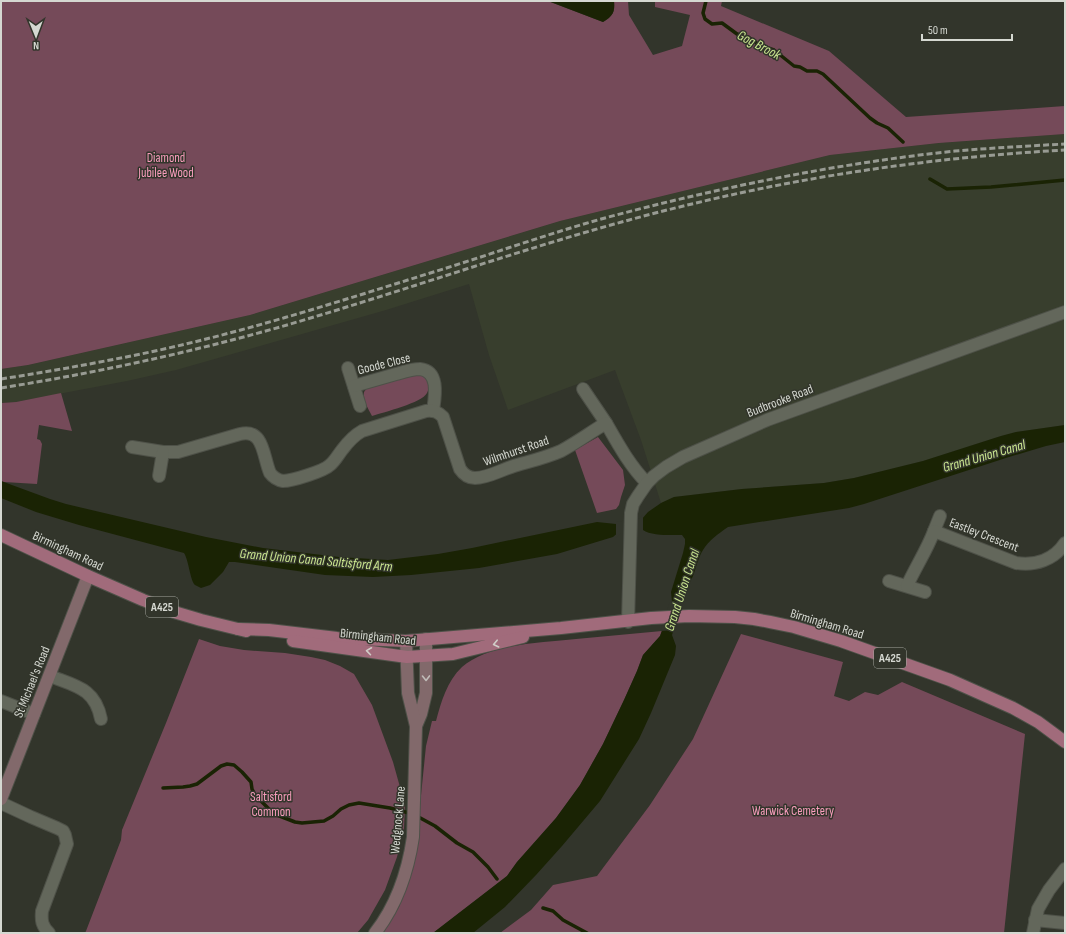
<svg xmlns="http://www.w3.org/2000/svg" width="1066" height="934" viewBox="0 0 1066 934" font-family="'Sofia Sans Condensed',sans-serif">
	<rect width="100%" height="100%" fill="#32352b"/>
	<polygon fill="#383e2d" points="1065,134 1065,425 1016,432 1001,436 923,461 854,478 824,483 742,489 674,497 661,503 641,440 615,370 508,410 489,355 469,284 386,310 176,370 127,381 16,402 1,403 1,369 28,365 250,315 560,221 830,155 939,143"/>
	<g fill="#754a59">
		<path d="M1 1H548L603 22C613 16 615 12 614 1H628L629 15 653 55 682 46 690 15 655 7V1H722L721 6 829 51 906 117 1065 106V134L939 143 830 155 560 221 250 315 28 365 1 369Z"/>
		<path d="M410 374 423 375 426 378C428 382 430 388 427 393 422 403 384 412 372 416 368 408 363 401 364 392L367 388Z"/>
		<polygon points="61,393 72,431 39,425 37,439 40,440 42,444 37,484 4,482 1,481 1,403 16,402"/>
		<polygon points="598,437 623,470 625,485 621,497 619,505 616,509 597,513 575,450"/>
		<path d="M662 631 660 636 643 655 637 671 624 700 603 744 580 785 556 818 517 862 507 876 433 933H383L399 907 410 872 420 805 426 746 432 721H436C441 702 447 681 462 667 489 643 542 643 576 639 605 636 633 634 662 631Z"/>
		<polygon points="741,634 843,662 834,696 849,701 865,692 878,695 902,682 1025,734 1004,933 500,933 531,910 553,885 597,876 650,805 693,739"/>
		<polygon points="199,639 220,646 244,650 285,653 311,657 325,660 340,666 354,674 372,705 393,762 405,805 404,828 397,857 385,890 368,920 357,933 85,933 86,931 121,840 122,830 166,723"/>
	</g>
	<g fill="#1a2304">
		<path d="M548 1H614C615 12 613 16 603 22Z"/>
		<path d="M1065 425V442L1046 446 1009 457 864 504 849 508 728 527C718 534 709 540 703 550 698 558 696 568 693 576 689 585 683 593 682 602L672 635 676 646 675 655 651 713 639 739 600 801 562 846 536 875 505 907 473 933H433L507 876 517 862 556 818 580 785 603 744 624 700 637 671 643 655 660 636 672 602 671 592 683 553 685 544V539L682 535C671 535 651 536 643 530L620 531 613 537 557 554 479 568 411 575 373 577 325 575 235 562H229L223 572 210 585 201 588C199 587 197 586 195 585 190 580 189 561 184 553L79 525 36 512 1 498V481L50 499 66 504 206 537 263 548 339 557 388 560 438 554 472 548 597 522 616 524 641 520 648 512 661 503 674 497 742 489 824 483 854 478 923 461 1001 436 1016 432Z"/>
	</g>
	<g fill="#32352b">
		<polygon points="643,514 643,533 621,533 616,538 616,522 640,518"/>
		<polygon points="684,601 676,630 660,631 670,602"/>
	</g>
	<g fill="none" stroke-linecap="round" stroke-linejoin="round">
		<g stroke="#1a2304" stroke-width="3.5">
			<polyline points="706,1 703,13 705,19 712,24 722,23 737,34 748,37 759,45 774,50 794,66 800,67 807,71 817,71 823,74 870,118 877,123 888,128 903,142"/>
			<polyline points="930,179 947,189 991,187 1065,180"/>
			<polyline points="163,788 183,787 190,786 197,784 221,766 227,764 234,765 242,772 251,782 252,789 255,795 269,809 277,815 295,822 302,823 324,821 333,816 341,809 349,805 359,803 390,808 413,814 435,826 457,843 473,852 488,867 497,879"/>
			<polyline points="543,908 553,911 563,920 587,933"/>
		</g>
		<defs>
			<g id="street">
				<polyline points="348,368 360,406"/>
				<path d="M354 386C368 382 382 378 396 374 403 372 412 369 420 369 440 371 435 397 433 411"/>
				<polyline points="583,389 606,423"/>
				<path d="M132 447 163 452H178L240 434C264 428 263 457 270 473 273 477 277 480 283 481 292 481 324 471 330 465 335 461 338 455 342 450 348 442 353 436 362 431L426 411C434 410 438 412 443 417L460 469C464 475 468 478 475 478 487 478 499 471 511 467 527 462 545 458 561 451 576 443 591 432 606 423 618 444 630 466 647 483"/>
				<polyline points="159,476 163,452"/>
				<polyline points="934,531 940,516"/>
				<polyline points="889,581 925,592"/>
				<path d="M907 586C915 568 927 550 934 531L1016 563C1035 566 1054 560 1065 543"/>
				<polyline points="628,622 631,513 633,504 638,496 647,483 654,476 666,467 683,457 767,420 1065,312"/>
				<path d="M50 676C75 686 95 688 101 719"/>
				<polyline points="1,701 34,714"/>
				<path d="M1 803 31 817 57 828 63 831 65 835 67 844 42 911C41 921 42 926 49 933"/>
				<polyline points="1035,920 1065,923"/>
				<polyline points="1033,933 1038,909 1049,890 1065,869"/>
			</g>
			<g id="secondary">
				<polyline points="416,726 421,714 426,693 426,639"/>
				<polyline points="1,799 88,576"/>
				<path d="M375 933C396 906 408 871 413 837L416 726 408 693 406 641"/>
			</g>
			<g id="primary">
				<polyline points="1,535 88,576 143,600 174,612 201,620 246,631"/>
				<polyline points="238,629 269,630 337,638 406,641 561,628 651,618 689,616 735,617 754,619 770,622 794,627 841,641 950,680 1013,708 1038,722 1065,742"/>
				<polyline points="293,641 407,657 453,654 523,637"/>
			</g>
		</defs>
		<use href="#street" stroke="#4e5148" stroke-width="14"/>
		<use href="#secondary" stroke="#4e5148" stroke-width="14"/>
		<use href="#primary" stroke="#4e5148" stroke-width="14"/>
		<use href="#street" stroke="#63675b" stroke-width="12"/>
		<use href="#secondary" stroke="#82696b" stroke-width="12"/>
		<use href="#primary" stroke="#a16b7b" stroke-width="12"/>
		<g stroke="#989b93" stroke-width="3" stroke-dasharray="6 3" stroke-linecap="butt">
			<path d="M1 379C46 372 91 364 136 355 235 335 331 304 427 274 490 255 552 232 616 215 727 186 841 163 955 151 992 148 1028 146 1065 144"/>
			<path d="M1 388C95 373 188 353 280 327 419 287 555 236 696 203 817 174 940 157 1065 150"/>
		</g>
	</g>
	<defs><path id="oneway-chevron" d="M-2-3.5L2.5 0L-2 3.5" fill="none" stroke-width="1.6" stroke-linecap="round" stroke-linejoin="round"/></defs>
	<g stroke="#d0cdc8">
		<use href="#oneway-chevron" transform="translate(496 644) rotate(167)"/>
		<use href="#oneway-chevron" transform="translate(369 651) rotate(-172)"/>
	</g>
	<use stroke="#c0bcb8" href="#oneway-chevron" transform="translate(426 678) rotate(89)"/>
	<g text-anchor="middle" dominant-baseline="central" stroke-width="3" stroke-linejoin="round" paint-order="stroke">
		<g fill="#32352b" stroke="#a4a79f" stroke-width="1">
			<rect x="146" y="597" width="32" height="20" rx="3"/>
			<rect x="874" y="648" width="32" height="20" rx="3"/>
		</g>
		<g font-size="12" font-weight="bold" fill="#d5d8d1">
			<text x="162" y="607">A425</text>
			<text x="890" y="658">A425</text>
		</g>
		<g font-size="13" fill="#fa9ebe" stroke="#32352b">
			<text x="166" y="158">Diamond<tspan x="166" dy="15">Jubilee Wood</tspan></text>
			<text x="271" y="797">Saltisford<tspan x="271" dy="15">Common</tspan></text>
			<text x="793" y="811">Warwick Cemetery</text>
		</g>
		<g font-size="13" fill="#d5d8d1" stroke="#32352b">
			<text transform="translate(384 364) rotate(-14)">Goode Close</text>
			<text transform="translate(780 401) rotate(-21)">Budbrooke Road</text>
			<text transform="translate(516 451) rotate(-19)">Wilmhurst Road</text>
			<text transform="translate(984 535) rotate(21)">Eastley Crescent</text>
			<text transform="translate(68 551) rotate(25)">Birmingham Road</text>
			<text transform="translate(827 624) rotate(17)">Birmingham Road</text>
			<text transform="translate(378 637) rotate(6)">Birmingham Road</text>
			<text transform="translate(32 682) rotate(-68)">St Michael's Road</text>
			<text transform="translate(398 820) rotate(-85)">Wedgnock Lane</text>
		</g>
		<g font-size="14" font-style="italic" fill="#cbe790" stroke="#32352b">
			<text transform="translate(759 45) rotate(28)">Gog Brook</text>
			<text transform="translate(984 456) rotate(-16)">Grand Union Canal</text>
			<text transform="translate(316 560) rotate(5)">Grand Union Canal Saltisford Arm</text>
			<text transform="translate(682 590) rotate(-72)">Grand Union Canal</text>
		</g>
	</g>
	<rect width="1066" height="934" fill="none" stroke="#d5d8d1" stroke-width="4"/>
	<g transform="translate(36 36) rotate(179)" stroke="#32352b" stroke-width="3" paint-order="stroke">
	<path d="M0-3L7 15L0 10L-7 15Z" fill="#d5d8d1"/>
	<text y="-6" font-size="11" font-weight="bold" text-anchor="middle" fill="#d5d8d1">N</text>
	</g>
	<path d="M922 34v6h90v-6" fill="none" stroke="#d5d8d1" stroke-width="2"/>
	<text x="928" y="34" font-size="12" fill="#d5d8d1" stroke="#32352b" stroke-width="3" paint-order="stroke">50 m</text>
</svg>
